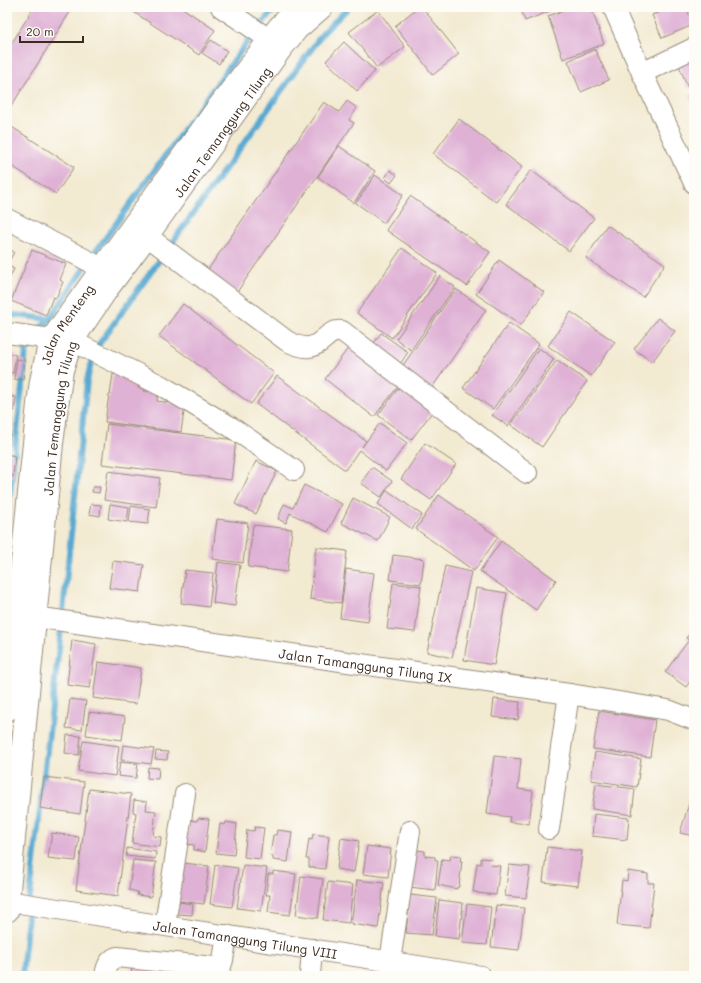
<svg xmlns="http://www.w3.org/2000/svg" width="701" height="983" viewBox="0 0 701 983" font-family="Mali,sans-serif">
	<rect width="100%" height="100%" fill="#fdfcf7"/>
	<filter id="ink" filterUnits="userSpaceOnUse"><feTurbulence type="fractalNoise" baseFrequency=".025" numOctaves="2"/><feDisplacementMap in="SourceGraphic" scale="8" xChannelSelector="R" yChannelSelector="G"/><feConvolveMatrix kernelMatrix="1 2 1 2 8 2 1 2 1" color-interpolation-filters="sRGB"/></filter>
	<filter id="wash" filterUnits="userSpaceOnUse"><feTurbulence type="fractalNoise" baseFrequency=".012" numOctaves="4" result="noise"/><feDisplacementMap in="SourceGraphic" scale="16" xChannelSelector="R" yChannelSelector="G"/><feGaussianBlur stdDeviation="0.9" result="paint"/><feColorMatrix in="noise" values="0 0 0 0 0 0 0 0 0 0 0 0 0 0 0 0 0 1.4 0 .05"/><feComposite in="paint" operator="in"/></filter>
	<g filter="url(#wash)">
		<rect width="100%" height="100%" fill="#f3ead2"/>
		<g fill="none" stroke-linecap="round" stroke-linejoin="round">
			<g stroke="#56a9d1" stroke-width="6">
				<polyline points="7,314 50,319"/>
				<polyline points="7,520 26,351 39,329 50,319 89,261 256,30 276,7"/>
				<polyline points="22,976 29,905 62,621 87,380 94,351 323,33 349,7"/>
			</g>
		</g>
		<g id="blocks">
			<g fill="#dfb1d5">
				<polygon points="34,7 73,7 7,113 7,51"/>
				<polygon points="126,7 181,7 215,30 199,55"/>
				<polygon points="418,7 422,7 459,54 433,75 395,26"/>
				<polygon points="520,7 560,7 525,21"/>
				<polygon points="572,7 591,7 604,44 563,59 548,16"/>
				<polygon points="671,7 686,7 693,25 662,38 652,15"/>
				<polygon points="688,7 694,7 694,22"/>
				<polygon points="378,10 405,47 377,68 349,32"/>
				<polygon points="211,40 227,51 219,64 202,53"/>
				<polygon points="344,42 375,71 357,91 326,61"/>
				<polygon points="595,49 609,80 581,92 568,61"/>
				<polygon points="694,57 694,85 688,88 678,63"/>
				<polygon points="694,93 694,109 689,95"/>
				<polygon points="347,101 357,108 349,120 354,123 237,292 207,271 324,102 339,112"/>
				<polygon points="459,119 522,167 496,202 433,154"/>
				<polygon points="7,124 74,167 56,194 7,163"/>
				<polygon points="339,146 375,171 354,203 318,177"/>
				<polygon points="390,170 397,175 391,183 385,178"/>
				<polygon points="531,170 594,218 569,251 506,204"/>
				<polygon points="375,175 403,195 384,223 356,203"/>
				<polygon points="410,196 490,252 467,286 386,230"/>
				<polygon points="607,225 665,264 643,297 586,258"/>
				<polygon points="402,248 437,273 392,338 357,313"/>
				<polygon points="7,249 14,252 7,265 14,269 7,283"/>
				<polygon points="32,250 66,264 60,280 63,282 56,298 53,297 46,315 11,301"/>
				<polygon points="499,260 544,292 521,325 476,294"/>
				<polygon points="440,276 455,287 411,350 396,339"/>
				<polygon points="456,289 486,310 429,392 399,371"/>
				<polygon points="183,304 274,373 251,404 159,336"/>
				<polygon points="571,312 615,342 591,376 548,346"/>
				<polygon points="658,318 675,331 652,362 634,349"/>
				<polygon points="509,323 539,344 493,409 463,388"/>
				<polygon points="381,333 408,352 400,364 372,346"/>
				<polygon points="349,347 399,385 374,417 325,379"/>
				<polygon points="539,348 554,359 508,426 492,415"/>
				<polygon points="7,353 16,355 13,373 7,372"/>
				<polygon points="17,359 25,360 23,380 14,379"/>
				<polygon points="557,360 587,381 542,447 511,425"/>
				<polygon points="113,374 140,377 138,388 145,389 144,391 158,392 157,401 185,405 181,432 105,422 109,395 110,395"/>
				<polygon points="277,376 366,441 362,447 380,423 407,443 386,471 359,450 345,470 256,404"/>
				<polygon points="400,386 433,411 411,440 378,415"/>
				<polygon points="7,396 16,397 14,411 7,410"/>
				<polygon points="7,418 12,419 8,451 7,451"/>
				<polygon points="107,424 236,440 231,480 102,464"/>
				<polygon points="425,443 456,464 431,500 401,479"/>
				<polygon points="7,454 15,456 13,477 7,477"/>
				<polygon points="256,461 277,471 256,514 235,504"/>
				<polygon points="372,467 392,481 381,497 361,483"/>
				<polygon points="108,471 160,478 156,507 104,500"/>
				<polygon points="304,485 342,504 328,532 290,513 286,523 278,519 284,504 293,508"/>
				<polygon points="93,487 100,487 99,493 92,492"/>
				<polygon points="387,490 422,515 412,529 378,504"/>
				<polygon points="439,495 498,537 474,571 416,529"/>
				<polygon points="353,498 390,517 378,541 341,523"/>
				<polygon points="91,504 101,505 100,516 89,514"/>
				<polygon points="110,504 129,507 127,522 108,519"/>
				<polygon points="131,506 150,509 148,524 129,522"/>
				<polygon points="217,519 248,523 243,563 212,559"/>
				<polygon points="7,520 10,520 9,534 7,534"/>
				<polygon points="253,525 292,529 287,572 248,567"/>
				<polygon points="501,541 556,580 536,610 480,571"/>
				<polygon points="316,547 347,551 341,603 310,599"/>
				<polygon points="393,555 424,559 421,584 390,580"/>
				<polygon points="113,561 144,565 140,592 109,588"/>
				<polygon points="218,562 240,565 235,606 213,603"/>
				<polygon points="445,566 471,572 452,658 427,652"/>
				<polygon points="346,569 374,573 368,622 340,618"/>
				<polygon points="185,570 213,573 209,607 181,603"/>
				<polygon points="393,583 421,586 415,632 387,629"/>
				<polygon points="476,588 507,593 494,665 464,660"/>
				<polygon points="694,628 694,683 691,680 686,687 665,672 689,640 686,638"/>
				<polygon points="72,640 96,644 90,688 67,685"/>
				<polygon points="98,662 141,668 136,704 93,698"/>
				<polygon points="70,699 86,701 82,730 66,728"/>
				<polygon points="494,699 520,702 518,720 492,717"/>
				<polygon points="599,711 655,720 650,757 593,749"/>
				<polygon points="89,712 125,717 122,740 86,735"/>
				<polygon points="67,735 81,736 79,755 65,753"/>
				<polygon points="83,741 119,746 115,776 78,771"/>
				<polygon points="123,745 154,749 151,764 121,760"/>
				<polygon points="156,751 168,752 167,760 155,759"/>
				<polygon points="595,752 641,759 637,787 591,780"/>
				<polygon points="494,756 521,759 518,789 533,791 529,824 509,822 510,817 487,814"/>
				<polygon points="120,762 138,764 136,778 118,776"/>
				<polygon points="148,767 159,768 158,779 147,778"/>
				<polygon points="44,777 84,782 80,814 40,808"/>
				<polygon points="596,784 635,789 632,815 592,809"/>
				<polygon points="694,787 694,836 680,833"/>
				<polygon points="89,789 131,794 118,896 76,890"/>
				<polygon points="134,800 147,802 146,810 156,811 153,836 161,837 160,847 132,843 136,813 133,812"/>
				<polygon points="594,814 629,818 627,840 592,836"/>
				<polygon points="198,818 209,819 205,852 194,850 194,845 186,844 189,820 197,821"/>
				<polygon points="226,822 237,824 234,855 216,853 220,824 225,825"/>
				<polygon points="255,827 264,828 260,859 244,857 247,830 254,831"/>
				<polygon points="277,830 292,832 288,862 273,860 273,856 270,856 273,835 276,835"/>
				<polygon points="52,833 79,837 76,861 48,858"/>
				<polygon points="313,834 329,836 325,869 309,867 309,859 306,859 309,839 312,840"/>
				<polygon points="341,838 359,841 354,872 337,869"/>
				<polygon points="367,846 391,849 388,877 363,874"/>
				<polygon points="547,847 582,851 578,886 543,882"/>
				<polygon points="127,848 156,852 155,859 126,856"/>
				<polygon points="416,850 425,851 425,856 435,857 435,860 438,860 435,890 409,887"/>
				<polygon points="451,855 461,856 460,861 462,861 459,887 457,887 457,889 438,885 442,859 450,860"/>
				<polygon points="481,858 492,859 491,865 500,866 496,895 477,893 477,892 473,892 477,863 481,864"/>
				<polygon points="133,860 156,862 151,897 137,895 138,892 129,890"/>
				<polygon points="183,863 209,866 204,904 178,901"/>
				<polygon points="215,865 238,868 232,907 210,904"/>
				<polygon points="243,865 267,868 261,911 237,908"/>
				<polygon points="509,865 530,867 526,898 505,896"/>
				<polygon points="273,871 296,874 290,915 268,912 270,895 266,895 268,874 273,874"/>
				<polygon points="628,871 648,874 648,883 654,883 649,928 617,925 622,880 627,881"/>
				<polygon points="301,876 323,879 318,918 296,915"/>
				<polygon points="357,880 384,883 378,928 351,924"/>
				<polygon points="328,882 353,885 349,923 323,920"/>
				<polygon points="410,895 437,898 432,935 406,933"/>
				<polygon points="439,900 463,903 459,939 435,936"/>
				<polygon points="179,902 193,904 192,915 177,914"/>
				<polygon points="467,904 491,907 487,945 462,943"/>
				<polygon points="496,905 524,908 519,950 491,947"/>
				<polygon points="132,966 201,975 201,976 131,976"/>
			</g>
		</g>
	</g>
	<g filter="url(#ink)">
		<use href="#blocks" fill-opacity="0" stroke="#978a78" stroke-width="1"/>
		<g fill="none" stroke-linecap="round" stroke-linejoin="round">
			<defs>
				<g id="minor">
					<polyline points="221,7 269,39"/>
					<polyline points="613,7 642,73 694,183"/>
					<polyline points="642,73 694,48"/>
					<polyline points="7,219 102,268"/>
					<path d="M147 236 287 341C293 344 302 348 309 347 322 346 329 328 342 331L527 473"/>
					<polyline points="7,333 52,339"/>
					<polyline points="72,341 162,386 231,427 294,470"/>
					<path id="s1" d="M35 617 569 694 668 710 694 720"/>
					<polyline points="549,829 569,694"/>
					<path id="s2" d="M7 901 481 976"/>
					<polyline points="165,925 185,794"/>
					<polyline points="390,961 410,831"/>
					<path d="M105 976C106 968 108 960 117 957L214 967 221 966 223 960 227 935"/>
					<polyline points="310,976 312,949"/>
				</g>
				<g id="tertiary">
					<path id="s3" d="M7 710 38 404 41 381 48 349 52 339 60 327 216 110 279 27 297 7"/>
					<path id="s4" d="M7 911 52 443 62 370 72 341 108 288 147 236 280 50 297 29 322 7"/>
				</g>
			</defs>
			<use href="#minor" stroke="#978a78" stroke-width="22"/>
			<use href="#tertiary" stroke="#978a78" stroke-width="24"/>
			<use href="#minor" stroke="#fff" stroke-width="20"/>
			<use href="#tertiary" stroke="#fff" stroke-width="22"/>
		</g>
	</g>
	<g text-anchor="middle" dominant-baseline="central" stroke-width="3" stroke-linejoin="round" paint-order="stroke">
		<g font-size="13" fill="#3b2a1e" stroke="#fdfcf7">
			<text stroke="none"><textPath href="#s4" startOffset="832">Jalan Temanggung Tilung</textPath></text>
			<text stroke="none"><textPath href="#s3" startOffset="394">Jalan Menteng</textPath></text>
			<text stroke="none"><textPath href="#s4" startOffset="496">Jalan Temanggung Tilung</textPath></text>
			<text stroke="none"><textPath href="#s1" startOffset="334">Jalan Tamanggung Tilung IX</textPath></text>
			<text stroke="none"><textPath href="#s2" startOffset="241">Jalan Tamanggung Tilung VIII</textPath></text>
		</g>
	</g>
	<rect width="701" height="983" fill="none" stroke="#fdfcf7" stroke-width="24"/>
	<path d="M20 36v6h63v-6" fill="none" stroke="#3b2a1e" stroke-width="2"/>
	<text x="26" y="36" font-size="12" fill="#3b2a1e" stroke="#fdfcf7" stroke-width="3" paint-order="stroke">20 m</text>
</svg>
